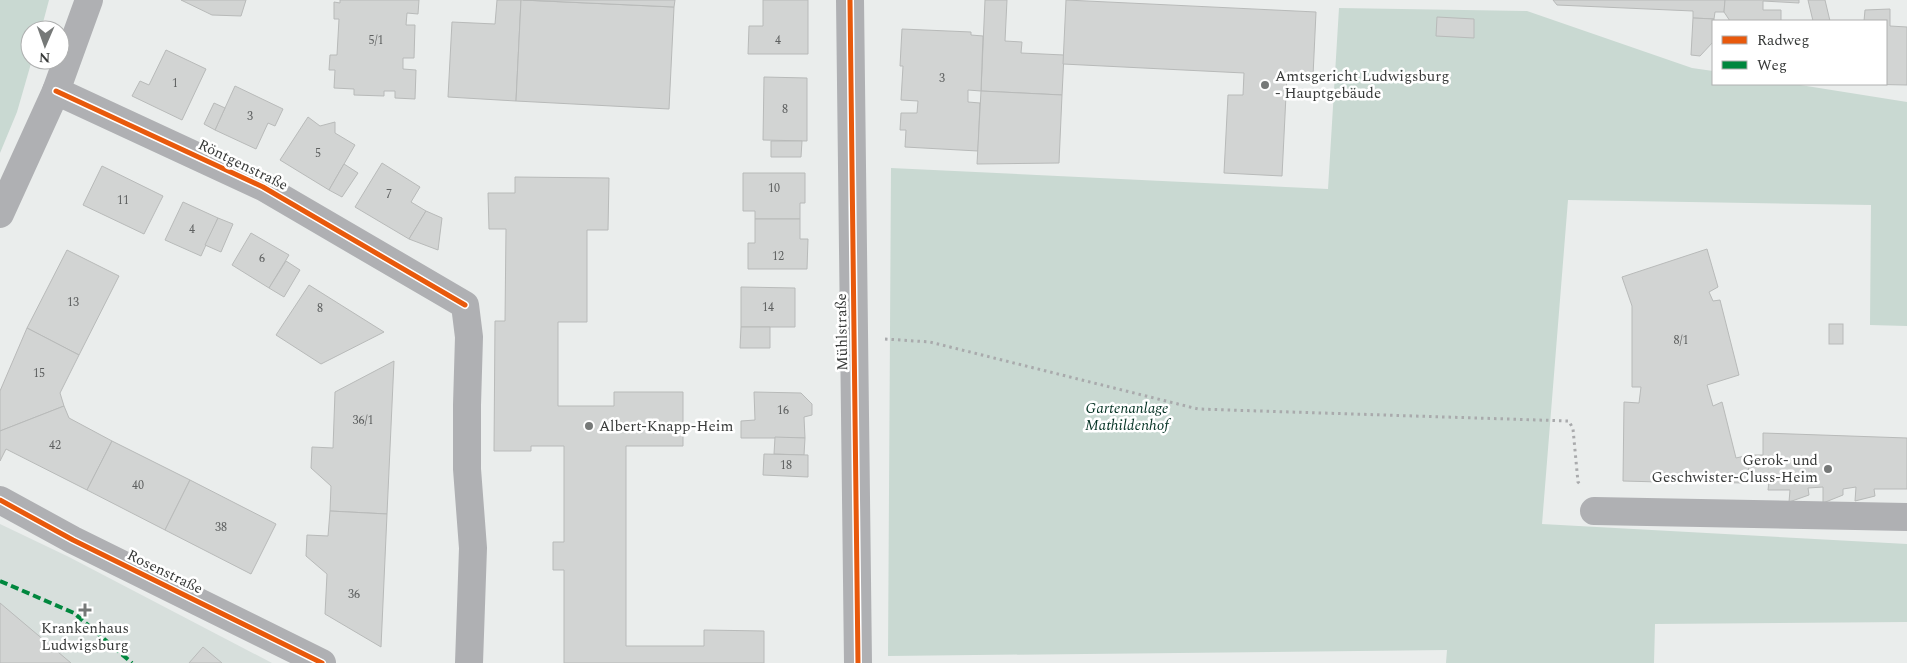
<svg xmlns="http://www.w3.org/2000/svg" width="1907" height="663" viewBox="0 0 1907 663" font-family="Spectral,serif">
	<rect width="100%" height="100%" fill="#eaedec"/>
	<polygon fill="#d7dfdc" points="0,524 69,557 272,663 0,663"/>
	<g fill="#c9d9d2">
		<polygon points="0,0 49,0 41,30 30,30 30,60 32,60 17,112 0,153"/>
		<polygon points="1339,8 1527,11 1692,68 1713,71 1713,84 1794,84 1907,102 1907,326 1870,325 1871,205 1568,200 1542,524 1907,544 1907,622 1655,624 1654,663 1446,663 1447,650 888,656 891,168 1328,189"/>
	</g>
	<g fill="#d2d4d3" stroke="#b8bab9">
		<polygon points="181,0 246,0 241,16 212,15"/>
		<polygon points="340,0 419,0 418,14 407,13 406,25 415,25 414,58 403,58 403,69 416,70 415,99 395,98 395,91 384,91 384,96 354,95 354,89 334,88 335,70 329,70 330,55 337,55 339,19 334,19 334,2 340,3"/>
		<polygon points="497,0 521,0 516,101 448,97 452,22 495,24"/>
		<polygon points="521,0 674,7 669,109 516,101"/>
		<polygon points="523,0 675,0 674,7"/>
		<polygon points="763,0 808,0 808,54 748,54 749,26 763,26"/>
		<polygon points="985,0 1007,0 1005,41 1022,42 1021,53 1064,55 1062,95 981,91"/>
		<polygon points="1066,0 1316,12 1313,76 1287,75 1282,176 1224,173 1228,95 1243,95 1244,73 1063,64"/>
		<polygon points="1553,0 1725,0 1724,12 1715,12 1714,19 1693,18 1693,11 1557,5"/>
		<polygon points="1725,0 1799,0 1799,3 1763,1 1763,10 1781,10 1781,21 1730,21 1724,12"/>
		<polygon points="1808,0 1825,0 1830,21 1813,21"/>
		<polygon points="1890,9 1890,26 1907,27 1907,85 1856,84 1886,84 1886,21 1864,21 1865,10"/>
		<polygon points="1437,17 1474,19 1474,38 1436,36"/>
		<polygon points="1693,18 1714,19 1713,42 1700,56 1691,55"/>
		<polygon points="902,29 971,32 971,35 983,36 981,91 968,90 968,102 980,103 978,151 905,147 906,130 900,130 901,113 917,113 918,101 901,100 903,66 900,66"/>
		<polygon points="166,50 206,69 182,120 132,96 140,81 149,85"/>
		<polygon points="764,77 807,78 807,141 763,140"/>
		<polygon points="235,86 283,109 275,126 268,123 256,149 215,130"/>
		<polygon points="981,91 1062,95 1059,163 977,164"/>
		<polygon points="214,103 225,108 215,130 204,124"/>
		<polygon points="308,117 320,126 335,122 335,133 355,145 329,190 280,160"/>
		<polygon points="771,141 802,141 801,157 771,157"/>
		<polygon points="382,163 420,187 411,202 426,211 409,239 355,207"/>
		<polygon points="344,164 358,173 342,197 329,190"/>
		<polygon points="102,166 163,196 144,234 83,205"/>
		<polygon points="743,173 805,173 805,203 800,203 800,219 755,219 755,211 743,211"/>
		<polygon points="515,177 609,178 608,230 587,230 587,322 558,322 558,406 614,406 614,392 683,392 683,446 626,446 626,646 704,646 704,630 764,631 764,663 564,663 564,570 553,570 553,542 564,542 564,446 531,446 531,451 494,451 495,321 505,321 506,229 489,229 488,193 515,193"/>
		<polygon points="183,202 218,218 201,256 165,240"/>
		<polygon points="426,211 442,218 438,250 409,239"/>
		<polygon points="218,218 233,224 221,252 205,245"/>
		<polygon points="755,219 800,219 800,239 808,239 807,269 748,269 748,243 755,243"/>
		<polygon points="251,233 289,255 269,288 232,265"/>
		<polygon points="1707,249 1718,287 1709,292 1713,301 1720,300 1739,375 1707,385 1713,406 1722,402 1736,458 1749,455 1748,483 1673,482 1673,476 1661,476 1660,482 1623,481 1624,402 1639,403 1641,387 1632,387 1632,306 1622,277"/>
		<polygon points="67,250 119,276 79,355 27,328"/>
		<polygon points="286,261 300,270 284,297 269,288"/>
		<polygon points="309,285 384,332 321,364 276,335"/>
		<polygon points="741,287 795,288 795,327 741,327"/>
		<rect x="1829" y="324" width="14" height="20"/>
		<polygon points="741,327 770,327 770,348 740,348"/>
		<polygon points="27,328 79,355 60,393 64,406 0,431 0,391"/>
		<polygon points="394,361 387,514 330,511 331,486 311,468 312,447 333,448 335,392"/>
		<polygon points="754,392 801,393 812,404 812,415 804,417 805,438 741,438 741,421 755,420"/>
		<polygon points="64,406 69,418 112,441 87,490 6,449 0,461 0,431"/>
		<polygon points="1763,433 1907,438 1907,489 1874,489 1875,496 1855,501 1856,487 1843,489 1843,495 1823,503 1823,487 1808,488 1809,495 1789,502 1790,490 1768,490 1769,482 1748,483 1749,455 1763,455"/>
		<polygon points="775,437 805,438 804,455 774,454"/>
		<polygon points="112,441 190,480 165,530 87,490"/>
		<polygon points="764,454 808,455 808,477 763,475"/>
		<polygon points="190,480 276,524 251,574 165,530"/>
		<polygon points="330,511 387,514 381,647 325,614 327,574 306,556 307,535 328,536"/>
		<polygon points="0,603 71,663 0,663"/>
		<polygon points="203,647 222,663 189,663"/>
	</g>
	<g fill="none" stroke-linecap="round" stroke-linejoin="round">
		<polyline stroke="#a9aaac" stroke-width="3" stroke-dasharray="2.5 4" stroke-linecap="butt" points="885,339 930,342 1198,409 1569,421 1573,429 1578,482 1581,485"/>
		<g stroke="#afb0b3" stroke-width="28">
			<polyline points="850,0 858,663"/>
			<polyline points="56,91 263,187 465,305 469,337 467,405 467,469 473,548 469,663"/>
			<polyline points="0,214 56,91 89,0"/>
			<polyline points="0,500 73,540 322,663"/>
			<polyline points="1594,511 1907,517"/>
		</g>
		<polyline stroke="#00873e" stroke-width="4" stroke-dasharray="8 4" stroke-linecap="butt" points="0,581 74,613 132,663"/>
		<defs>
			<g id="cycleway">
				<polyline points="850,0 858,663"/>
				<polyline points="56,91 263,187 465,305"/>
				<polyline points="0,500 73,540 322,663"/>
			</g>
		</defs>
		<use href="#cycleway" stroke="#fff" stroke-width="8"/>
		<use href="#cycleway" stroke="#e8590c" stroke-width="5"/>
	</g>
	<g fill="#767978" stroke="#fff" stroke-width="2">
		<circle cx="1265" cy="85" r="5"/>
		<circle cx="589" cy="426" r="5"/>
		<circle cx="1828" cy="469" r="5"/>
		<path d="M82.5 602.5h5v5h5v5h-5v5h-5v-5h-5v-5h5z"/>
	</g>
	<g text-anchor="middle" dominant-baseline="central" stroke-width="5" stroke-linejoin="round" paint-order="stroke">
		<g font-size="12" fill="#5e6060">
			<text x="376" y="40">5/1</text>
			<text x="778" y="40">4</text>
			<text x="942" y="78">3</text>
			<text x="175" y="83">1</text>
			<text x="785" y="109">8</text>
			<text x="250" y="116">3</text>
			<text x="318" y="153">5</text>
			<text x="774" y="188">10</text>
			<text x="389" y="194">7</text>
			<text x="123" y="200">11</text>
			<text x="192" y="229">4</text>
			<text x="778" y="256">12</text>
			<text x="262" y="258">6</text>
			<text x="73" y="302">13</text>
			<text x="768" y="307">14</text>
			<text x="320" y="308">8</text>
			<text x="1681" y="340">8/1</text>
			<text x="39" y="373">15</text>
			<text x="783" y="410">16</text>
			<text x="363" y="420">36/1</text>
			<text x="55" y="445">42</text>
			<text x="786" y="465">18</text>
			<text x="138" y="485">40</text>
			<text x="221" y="527">38</text>
			<text x="354" y="594">36</text>
		</g>
		<g font-size="15" fill="#383a39" stroke="#fff" text-anchor="start">
			<text x="1275" y="76">Amtsgericht Ludwigsburg<tspan x="1275" dy="17">- Hauptgebäude</tspan></text>
			<text x="599" y="426">Albert-Knapp-Heim</text>
			<text x="1818" y="460" text-anchor="end">Gerok- und<tspan x="1818" dy="17">Geschwister-Cluss-Heim</tspan></text>
			<text x="85" y="628" text-anchor="middle">Krankenhaus<tspan x="85" dy="17">Ludwigsburg</tspan></text>
		</g>
		<g font-size="15" fill="#383a39" stroke="#fff">
			<text transform="translate(243 165) rotate(26)">Röntgenstraße</text>
			<text transform="translate(842 332) rotate(-91)">Mühlstraße</text>
			<text transform="translate(165 572) rotate(26)">Rosenstraße</text>
		</g>
		<g font-size="15" font-style="italic" fill="#053324" stroke="#fff">
			<text x="1127" y="408">Gartenanlage<tspan x="1127" dy="17">Mathildenhof</tspan></text>
		</g>
	</g>
	<rect x="1712" y="20" width="175" height="65" fill="#ffffff" stroke="#afb0b0"/>
	<rect x="1722" y="36" width="25" height="8" fill="#e8590c" stroke="#afb0b0"/>
	<text x="1757" y="45" font-size="15" fill="#383a39">Radweg</text>
	<rect x="1722" y="61" width="25" height="8" fill="#00873e" stroke="#afb0b0"/>
	<text x="1757" y="70" font-size="15" fill="#383a39">Weg</text>
	<g transform="translate(45 45) rotate(182)"><circle r="24" fill="#ffffff" stroke="#afb0b0"/>
	<path d="M0-4L9 19L0 12L-9 19Z" fill="#767978"/>
	<text y="-8" font-size="14" font-weight="bold" text-anchor="middle" fill="#383a39">N</text>
	</g>
</svg>
